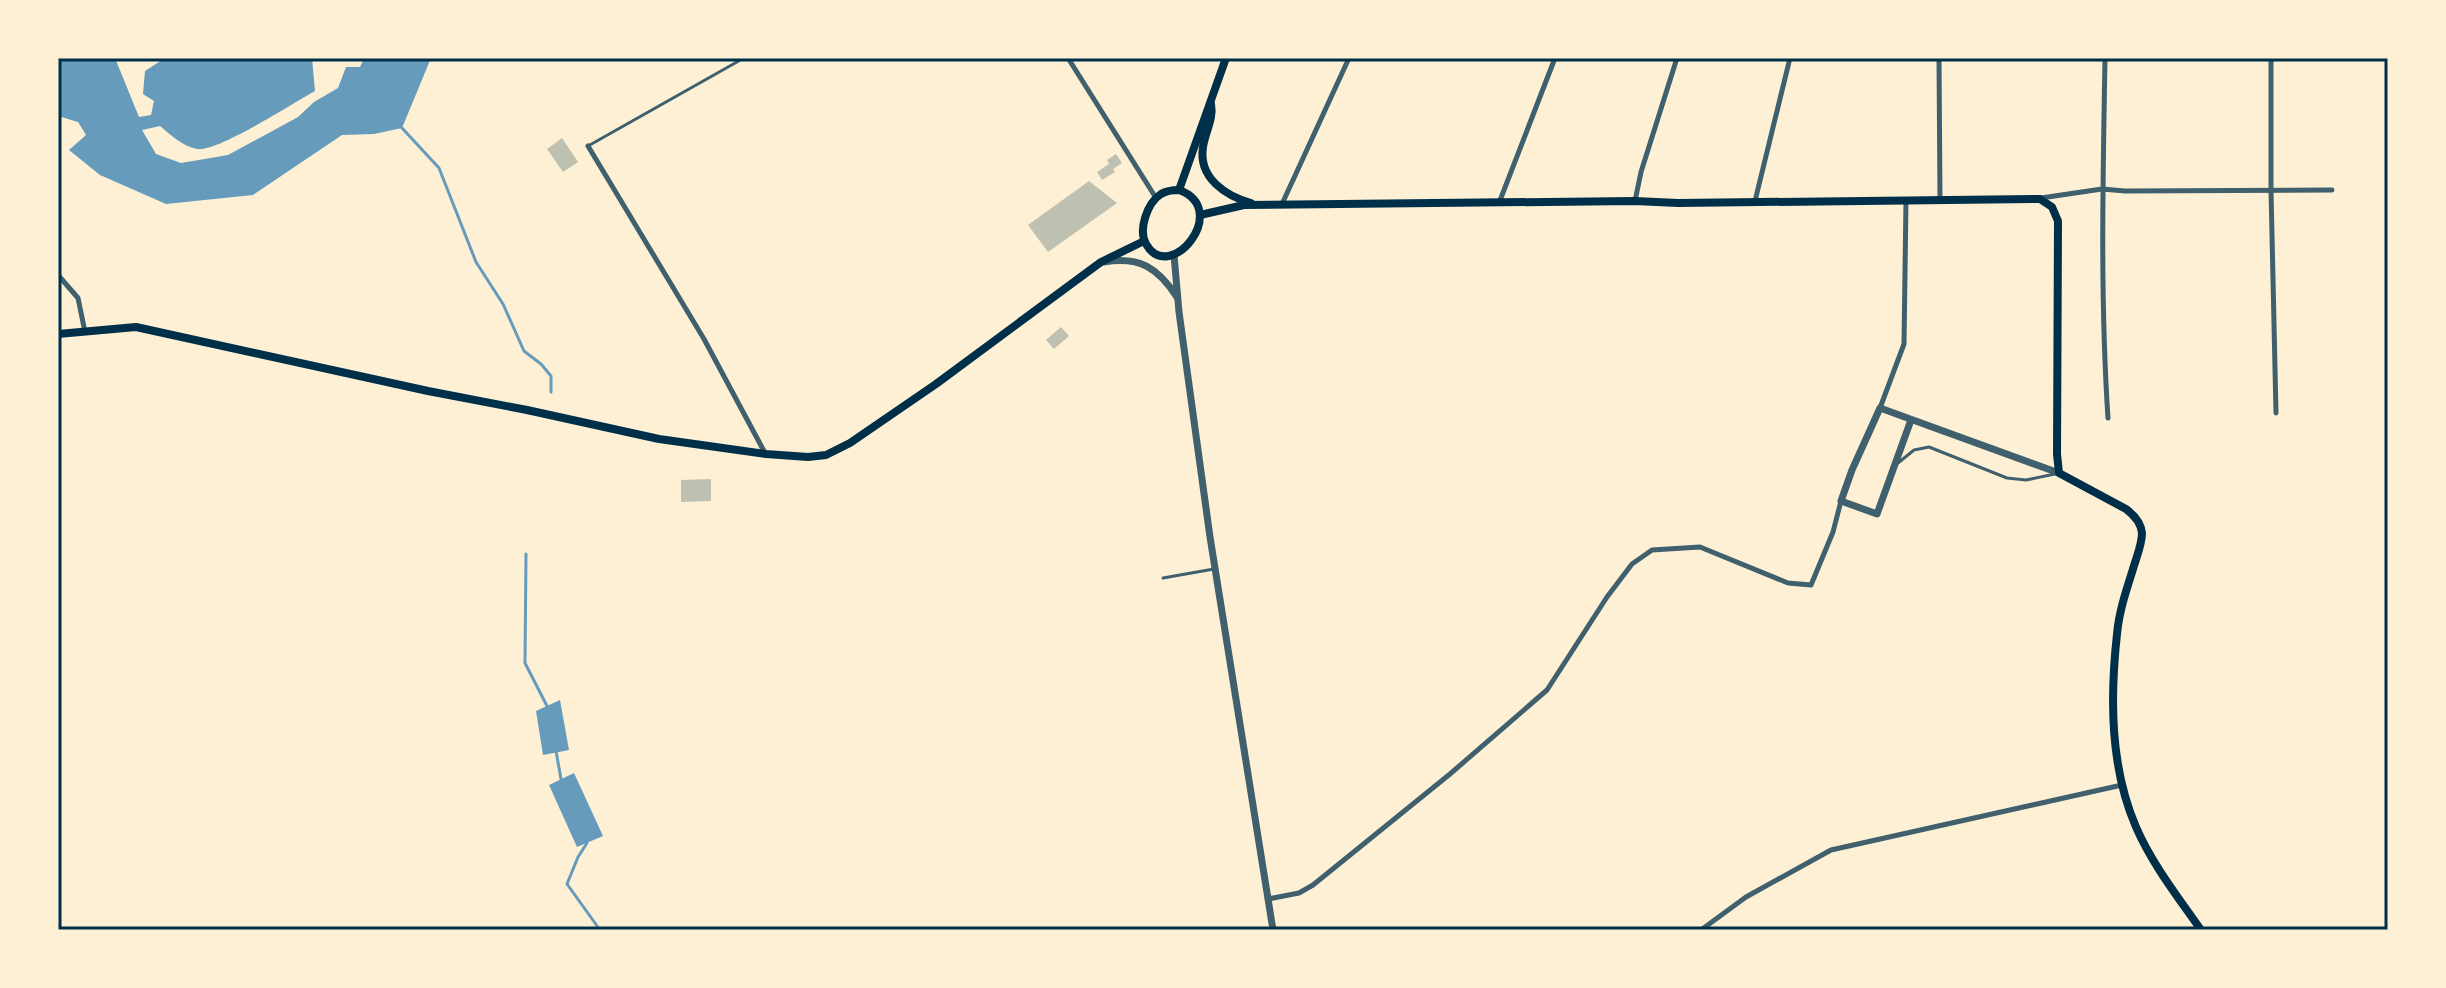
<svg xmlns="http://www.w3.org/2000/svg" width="2446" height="988" viewBox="0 0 2446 988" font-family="'Alegreya Sans',sans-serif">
	<rect width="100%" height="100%" fill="#fdf0d5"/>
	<g fill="#669bbc">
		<path d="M58 58H115L139 117 151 115 154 101 143 94 145 71 165 58H312L315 91C293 103 218 152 197 149 182 146 171 135 160 126L142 130 156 154 181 163 228 155 298 117 314 102 338 88 346 67H360L364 58H431L402 128 374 134 342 135 253 195 166 204 100 175 69 150 86 135 78 122 58 116 61 86Z"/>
		<polygon points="560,700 569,750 543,755 536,711"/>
		<polygon points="574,773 603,836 577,847 549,785"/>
	</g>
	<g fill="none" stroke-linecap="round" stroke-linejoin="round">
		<g stroke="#669bbc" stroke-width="3">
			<polyline points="402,128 439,168 476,262 503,304 524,351 541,364 551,376 551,392"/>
			<polyline points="526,554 525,663 548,708"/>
			<polyline points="556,751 561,779"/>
			<polyline points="587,843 578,857 567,884 600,930"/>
		</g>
	</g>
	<g fill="#bec0b2">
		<polygon points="562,138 578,162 563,172 547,149"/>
		<polygon points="1116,154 1122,163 1113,169 1115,172 1102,180 1097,172 1109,164 1107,160"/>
		<polygon points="1089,181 1117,203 1048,252 1028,225"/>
		<polygon points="1061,327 1069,336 1054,349 1046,340"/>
		<polygon points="711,479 711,501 681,502 681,480"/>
	</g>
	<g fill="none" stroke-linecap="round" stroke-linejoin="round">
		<g stroke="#3f606c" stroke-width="3">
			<polyline points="588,146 744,58"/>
			<polyline points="1898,463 1914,450 1929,447 2007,478 2026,480 2055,474"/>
			<polyline points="1163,578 1214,569"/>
		</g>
		<g stroke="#3f606c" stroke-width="5">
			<polyline points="1068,58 1156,198"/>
			<polyline points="1939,58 1940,200"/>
			<path d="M2105 58C2103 178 2100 298 2108 418"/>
			<polyline points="2271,58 2271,190 2276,413"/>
			<polyline points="588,146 704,339 765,453"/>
			<polyline points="2041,198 2102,189 2125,191 2332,190"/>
			<polyline points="1635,201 1641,172 1677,58"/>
			<polyline points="1755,201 1790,58"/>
			<polyline points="1499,203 1555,58"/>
			<polyline points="1282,204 1349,58"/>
			<polyline points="58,275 78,298 85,332"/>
			<polyline points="1880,408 1904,344 1906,200"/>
			<polyline points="1268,899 1299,893 1313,885 1450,774 1547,690 1607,597 1632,564 1652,550 1700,547 1788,583 1811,585 1833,532 1841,501"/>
			<polyline points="1701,930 1746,897 1831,850 2122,785"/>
		</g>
		<g stroke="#3f606c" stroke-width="7">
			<polyline points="1174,255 1179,312 1210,537 1273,930"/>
			<path d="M1104 262C1140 256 1158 268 1177 297"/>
			<polyline points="1911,420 1877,514 1841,501 1852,470 1880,408 2059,473"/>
		</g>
		<g stroke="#003049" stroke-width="8">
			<path d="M1211 104C1214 119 1205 132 1203 147 1198 178 1226 196 1251 203"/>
			<path d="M1179 190C1232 209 1170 286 1146 244 1138 230 1147 203 1161 194 1166 191 1172 190 1179 190Z"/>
			<polyline points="1179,190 1226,58"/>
			<path d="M1200 215 1244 205 1635 201 1678 203 2040 199 2052 207 2058 221 2057 454 2059 473 2126 509C2134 515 2141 522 2142 533 2142 545 2136 558 2133 569 2126 591 2119 612 2117 634 2110 698 2110 767 2136 827 2152 864 2178 897 2201 930"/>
			<polyline points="58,334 136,327 428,391 527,410 659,439 766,454 808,457 826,455 850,443 936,384 1101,262 1144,241"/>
		</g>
	</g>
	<rect width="2446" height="988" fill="none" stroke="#fdf0d5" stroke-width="120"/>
	<rect x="60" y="60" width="2326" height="868" fill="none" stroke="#003049" stroke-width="3"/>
</svg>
